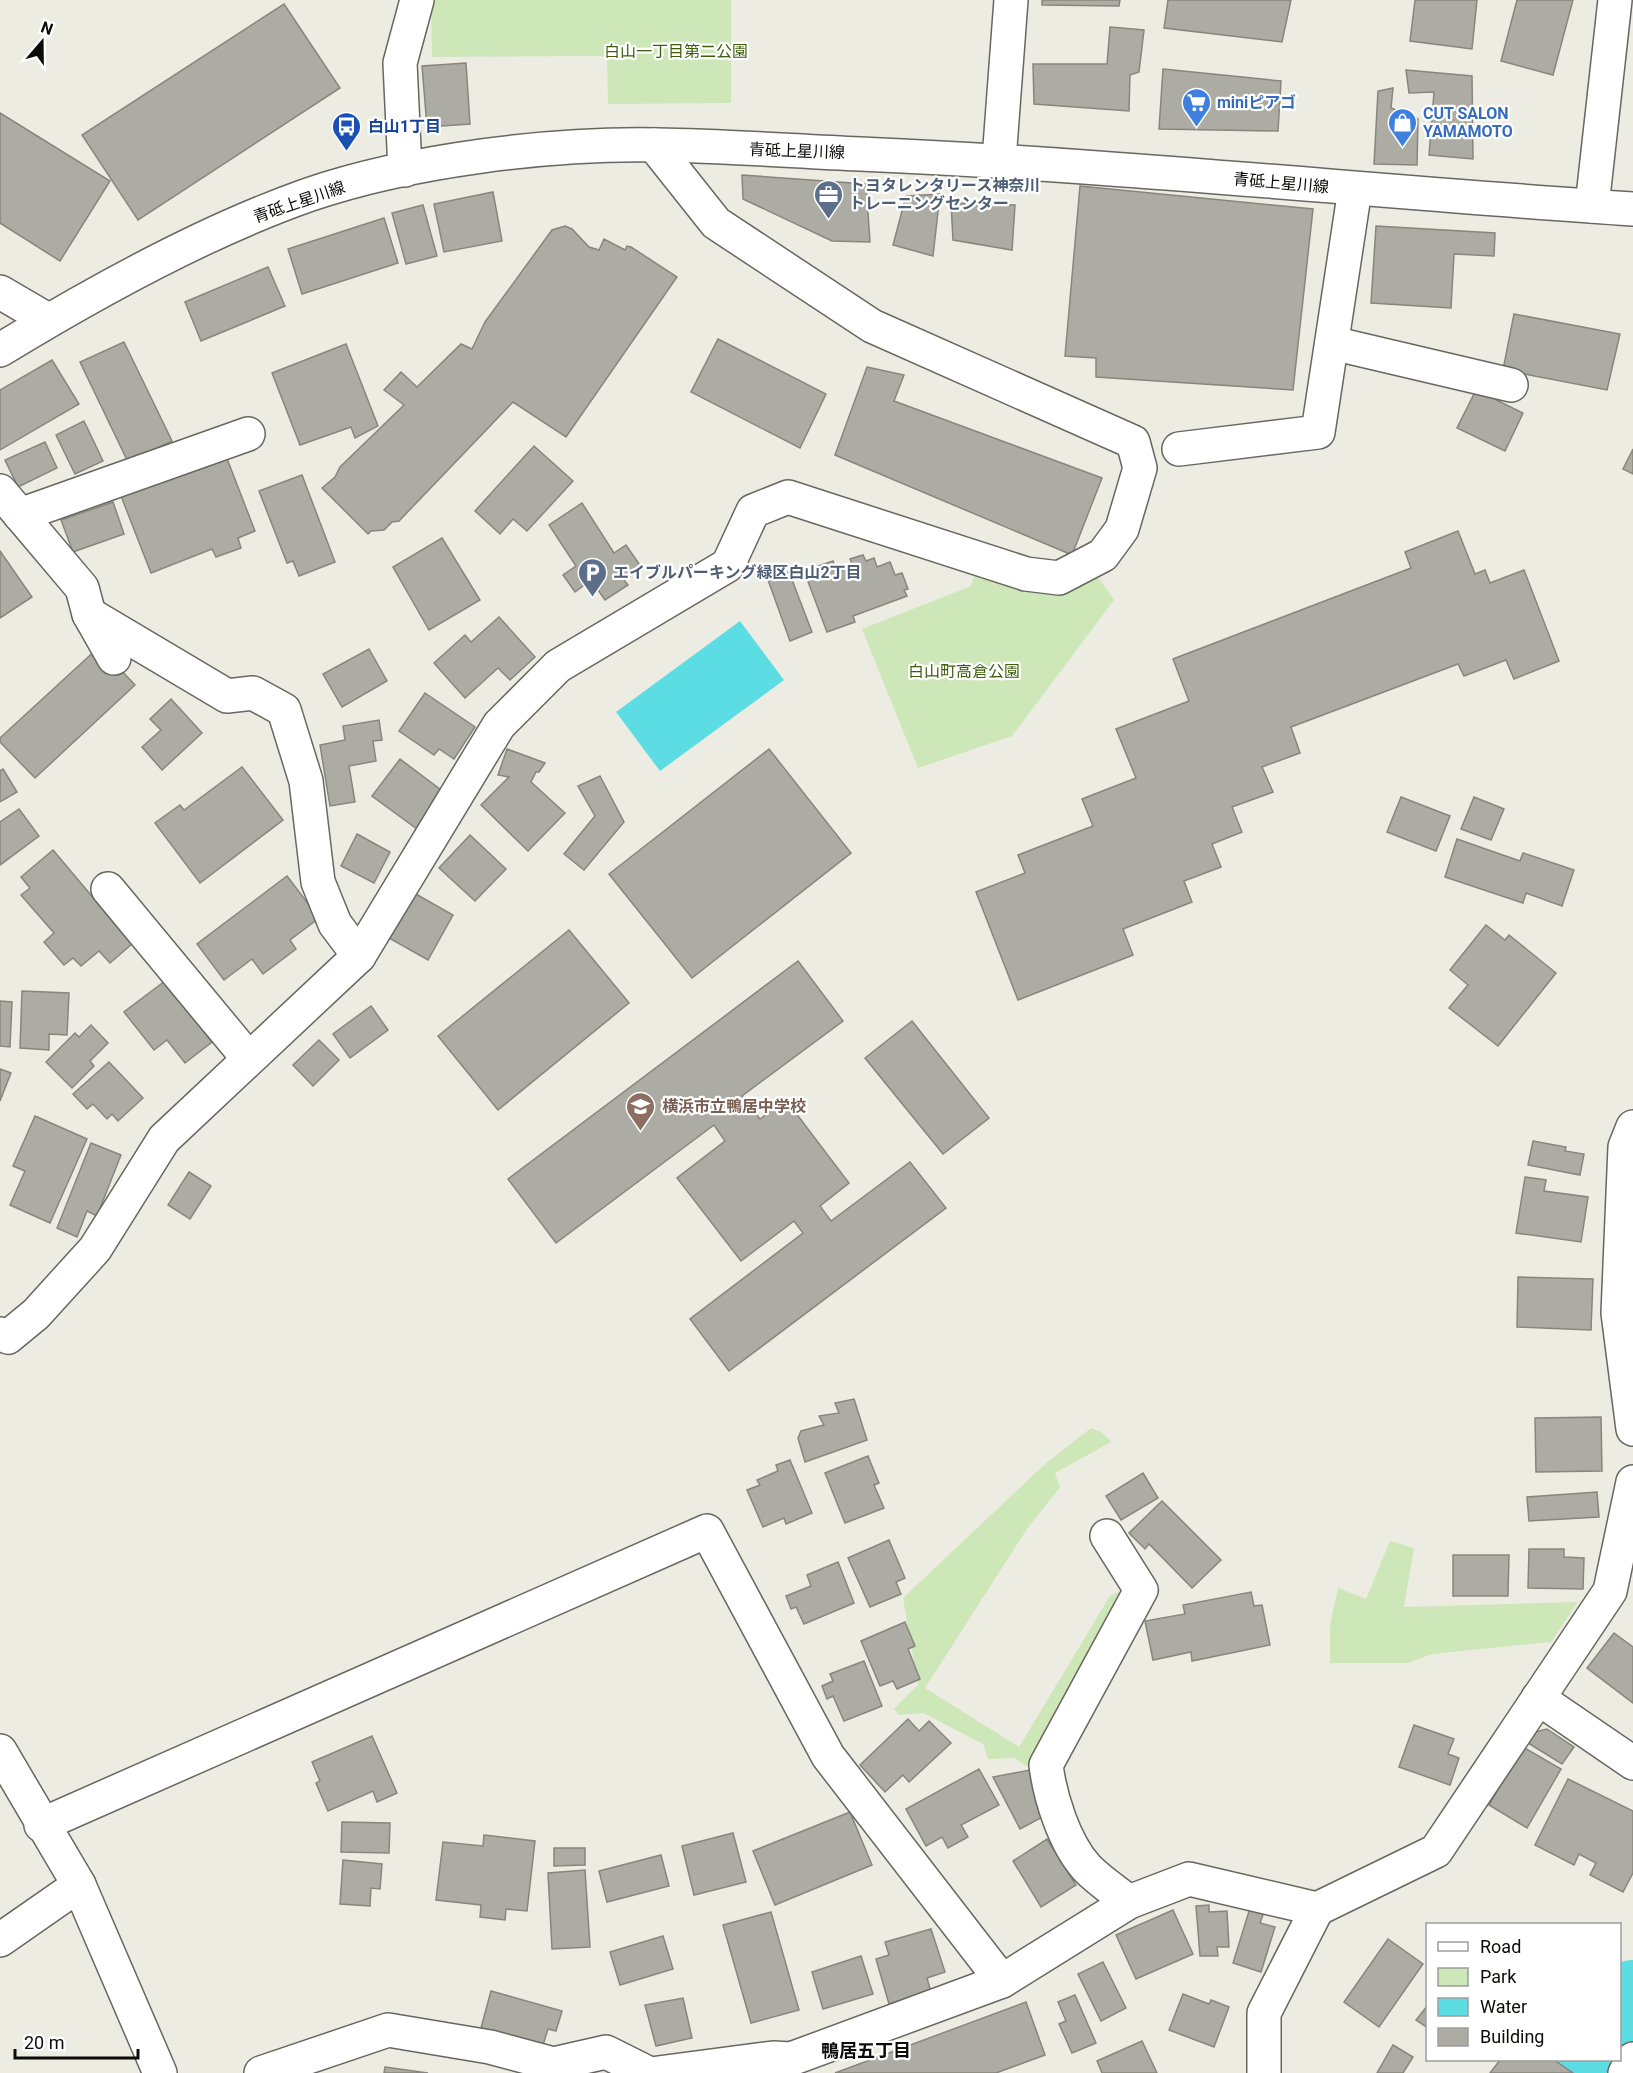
<svg xmlns="http://www.w3.org/2000/svg" width="1633" height="2073" viewBox="0 0 1633 2073" font-family="Roboto,'Noto Sans JP',sans-serif">
	<rect width="100%" height="100%" fill="#edece3"/>
	<g fill="#cee7b8">
		<polygon points="431,0 731,0 731,103 608,104 607,56 432,57"/>
		<polygon points="976,568 1095,573 1114,600 1012,736 918,768 862,629 971,586"/>
		<polygon points="1091,1428 1101,1432 1111,1442 1055,1473 1060,1487 1027,1529 925,1688 1019,1747 1110,1596 1127,1588 1032,1770 1015,1758 988,1759 983,1744 923,1713 899,1715 894,1709 918,1685 903,1598 1045,1464"/>
		<polygon points="1390,1541 1414,1548 1404,1607 1578,1602 1551,1642 1432,1654 1408,1663 1330,1663 1330,1625 1338,1588 1366,1599"/>
	</g>
	<polygon fill="#5cdce3" points="740,621 784,680 660,771 616,712"/>
	<g fill="none" stroke-linecap="round" stroke-linejoin="round">
		<g stroke="#5cdce3" stroke-width="74">
			<polyline points="1620,2017 1633,1997"/>
			<polyline points="1582,2073 1591,2060"/>
		</g>
	</g>
	<g fill="#adaca4" stroke="#87867e" stroke-width="1.5">
		<polygon points="1042,0 1120,0 1119,6 1042,5"/>
		<polygon points="1168,0 1291,0 1282,42 1164,28"/>
		<polygon points="1415,0 1477,0 1472,49 1410,41"/>
		<polygon points="1517,0 1573,0 1553,75 1501,61"/>
		<polygon points="284,4 340,88 138,220 82,135"/>
		<polygon points="1110,27 1144,30 1139,72 1130,75 1129,111 1034,104 1033,64 1107,64"/>
		<polygon points="466,63 470,124 427,127 422,66"/>
		<polygon points="1163,69 1281,81 1278,131 1159,129"/>
		<polygon points="1406,70 1472,76 1473,159 1429,155 1434,92 1409,93"/>
		<polygon points="1393,88 1391,108 1418,119 1417,165 1374,164 1378,91"/>
		<polygon points="0,113 110,181 60,261 0,223"/>
		<polygon points="742,175 866,184 870,242 832,241 743,199"/>
		<polygon points="1080,186 1313,209 1293,390 1096,377 1096,358 1065,356"/>
		<polygon points="493,192 502,241 444,252 434,204"/>
		<polygon points="940,194 933,256 893,245 906,196"/>
		<polygon points="951,203 1015,205 1012,250 953,240"/>
		<polygon points="423,205 437,256 406,264 392,213"/>
		<polygon points="384,218 398,263 302,294 288,249"/>
		<polygon points="565,226 572,229 589,247 599,250 604,239 625,250 627,246 631,247 677,277 566,437 513,402 399,521 392,522 384,530 371,531 368,534 322,488 335,477 340,467 404,405 384,390 401,372 417,387 461,344 472,349 485,322 552,230"/>
		<polygon points="1376,226 1495,233 1494,256 1454,254 1451,308 1371,303"/>
		<polygon points="268,267 285,306 201,341 185,302"/>
		<polygon points="1514,314 1620,334 1607,390 1503,370"/>
		<polygon points="718,339 826,394 800,448 691,392"/>
		<polygon points="124,342 172,441 128,462 80,362"/>
		<polygon points="346,344 378,426 355,438 351,427 300,445 272,373"/>
		<polygon points="52,360 79,404 0,450 0,390"/>
		<polygon points="867,367 904,375 894,401 1102,478 1072,555 835,455"/>
		<polygon points="1476,390 1523,413 1505,451 1457,428"/>
		<polygon points="84,421 103,461 75,474 56,435"/>
		<polygon points="45,442 57,468 18,487 5,460"/>
		<polygon points="534,446 573,481 527,531 513,519 500,534 475,511"/>
		<polygon points="1633,449 1633,474 1623,469"/>
		<polygon points="226,456 255,531 238,538 241,548 216,557 212,549 151,573 121,496"/>
		<polygon points="302,475 335,562 299,576 293,561 287,563 259,491"/>
		<polygon points="113,502 124,534 73,552 61,520"/>
		<polygon points="582,503 614,553 626,545 642,568 624,580 628,585 605,600 591,580 575,592 563,575 576,566 549,525"/>
		<polygon points="1458,531 1475,574 1485,570 1490,583 1524,570 1559,661 1514,679 1506,660 1464,676 1458,664 1291,727 1300,753 1262,767 1273,792 1232,807 1242,832 1212,844 1221,867 1184,881 1192,902 1123,929 1133,955 1018,1000 976,892 1025,873 1018,855 1093,826 1082,799 1136,778 1116,729 1189,701 1173,659 1411,568 1405,552"/>
		<polygon points="442,538 480,600 429,630 393,567"/>
		<polygon points="0,551 32,597 0,618"/>
		<polygon points="863,555 866,561 874,558 877,567 890,562 895,575 902,573 908,589 904,590 907,596 853,616 855,622 827,632 804,571 833,561 837,572 853,566 850,559"/>
		<polygon points="789,572 812,632 790,641 768,580"/>
		<polygon points="499,617 535,657 510,680 498,668 465,698 434,663 465,635 471,642"/>
		<polygon points="99,647 135,685 35,778 0,742 0,738"/>
		<polygon points="369,649 387,681 342,707 323,674"/>
		<polygon points="425,693 475,727 454,759 439,749 434,755 399,731"/>
		<polygon points="171,699 202,733 162,770 142,747 161,730 150,719"/>
		<polygon points="379,720 382,740 373,741 376,761 349,766 355,802 330,806 320,745 345,740 343,726"/>
		<polygon points="507,749 545,763 539,772 536,772 531,782 565,813 528,851 481,805 509,777 498,775"/>
		<polygon points="769,749 851,853 692,978 609,874"/>
		<polygon points="400,759 445,793 417,829 372,796"/>
		<polygon points="242,767 283,820 200,883 155,823 180,805 184,810"/>
		<polygon points="3,769 17,792 0,802 0,771"/>
		<polygon points="600,776 624,822 584,870 564,854 595,816 578,786"/>
		<polygon points="1401,797 1450,816 1436,851 1387,832"/>
		<polygon points="1474,797 1504,809 1491,840 1461,829"/>
		<polygon points="19,809 39,836 0,865 0,822"/>
		<polygon points="357,834 390,852 374,883 341,866"/>
		<polygon points="470,835 506,869 475,901 439,868"/>
		<polygon points="1457,839 1520,861 1523,853 1574,870 1562,906 1526,893 1523,903 1445,877"/>
		<polygon points="53,850 132,944 110,963 99,951 81,966 73,958 64,965 44,942 54,933 21,895 30,888 21,877"/>
		<polygon points="287,876 319,918 290,940 296,949 263,974 252,959 224,980 197,944"/>
		<polygon points="414,893 453,915 428,960 389,938"/>
		<polygon points="1486,925 1505,940 1509,935 1556,973 1498,1046 1449,1008 1468,985 1450,970"/>
		<polygon points="569,930 629,1003 498,1110 438,1036"/>
		<polygon points="798,961 843,1021 742,1096 760,1119 786,1100 849,1183 820,1206 831,1221 910,1162 946,1208 729,1371 690,1319 803,1233 794,1221 741,1261 677,1178 725,1141 714,1125 556,1243 508,1179"/>
		<polygon points="165,981 212,1042 185,1063 167,1040 154,1050 124,1012"/>
		<polygon points="22,991 69,993 67,1035 49,1034 49,1050 20,1048"/>
		<polygon points="0,1001 12,1002 10,1047 0,1046"/>
		<polygon points="371,1006 388,1030 350,1058 333,1034"/>
		<polygon points="912,1021 989,1118 943,1154 865,1058"/>
		<polygon points="91,1025 108,1043 90,1061 94,1066 72,1088 46,1062 75,1033 79,1037"/>
		<polygon points="319,1040 339,1060 313,1086 293,1065"/>
		<polygon points="109,1062 143,1098 118,1121 112,1114 107,1119 93,1104 87,1109 73,1094"/>
		<polygon points="0,1069 11,1073 0,1101"/>
		<polygon points="35,1116 87,1139 50,1223 10,1205 25,1171 13,1166"/>
		<polygon points="1533,1141 1566,1147 1565,1151 1584,1154 1580,1175 1528,1165"/>
		<polygon points="91,1143 121,1155 97,1216 87,1211 77,1237 57,1228"/>
		<polygon points="189,1172 211,1186 190,1219 168,1205"/>
		<polygon points="1525,1177 1546,1180 1544,1191 1588,1197 1581,1242 1516,1233"/>
		<polygon points="1518,1277 1593,1279 1591,1330 1517,1327"/>
		<polygon points="854,1399 867,1440 805,1462 798,1438 801,1431 824,1425 819,1416 839,1413 835,1403"/>
		<polygon points="1601,1417 1602,1471 1536,1472 1535,1418"/>
		<polygon points="868,1456 879,1483 874,1485 884,1508 845,1523 825,1473"/>
		<polygon points="790,1460 812,1513 786,1524 784,1518 763,1527 747,1490 760,1485 757,1480 778,1471 776,1465"/>
		<polygon points="1143,1473 1158,1498 1121,1520 1106,1496"/>
		<polygon points="1597,1492 1599,1517 1529,1521 1527,1497"/>
		<polygon points="1162,1501 1221,1560 1192,1588 1149,1544 1145,1549 1129,1533"/>
		<polygon points="889,1540 905,1578 896,1582 901,1594 870,1607 848,1558"/>
		<polygon points="1529,1549 1564,1549 1564,1557 1584,1558 1583,1589 1528,1588"/>
		<polygon points="1453,1555 1509,1555 1508,1596 1453,1596"/>
		<polygon points="838,1562 854,1603 804,1624 796,1607 791,1609 786,1596 811,1586 807,1575"/>
		<polygon points="1251,1592 1254,1606 1262,1605 1270,1645 1192,1661 1191,1652 1153,1660 1145,1621 1185,1614 1183,1605"/>
		<polygon points="905,1622 915,1646 908,1649 920,1679 897,1689 893,1681 880,1686 861,1641"/>
		<polygon points="1614,1633 1633,1647 1633,1703 1587,1668"/>
		<polygon points="864,1661 882,1706 844,1721 833,1696 827,1699 822,1686 833,1681 830,1674"/>
		<polygon points="908,1719 919,1731 929,1721 951,1743 909,1782 903,1775 885,1792 860,1765"/>
		<polygon points="1414,1725 1454,1739 1448,1754 1459,1758 1450,1785 1399,1767"/>
		<polygon points="1547,1729 1574,1747 1562,1764 1528,1743 1535,1732"/>
		<polygon points="372,1736 397,1793 377,1802 373,1791 328,1811 316,1783 320,1781 312,1762"/>
		<polygon points="1523,1747 1561,1769 1527,1828 1489,1805"/>
		<polygon points="979,1769 999,1805 961,1825 968,1837 948,1848 942,1837 926,1846 906,1809"/>
		<polygon points="1030,1770 1052,1812 1020,1829 993,1777"/>
		<polygon points="1568,1779 1633,1811 1633,1873 1623,1892 1590,1875 1596,1863 1579,1854 1574,1865 1535,1845"/>
		<polygon points="850,1812 872,1865 775,1905 753,1851"/>
		<polygon points="342,1822 390,1823 389,1853 341,1852"/>
		<polygon points="733,1833 746,1882 694,1895 682,1846"/>
		<polygon points="484,1835 535,1841 527,1911 506,1909 505,1920 480,1917 481,1905 436,1900 443,1842 483,1846"/>
		<polygon points="1047,1839 1076,1885 1041,1907 1013,1861"/>
		<polygon points="554,1848 585,1848 585,1865 554,1866"/>
		<polygon points="661,1855 669,1886 607,1902 599,1871"/>
		<polygon points="343,1860 382,1864 380,1889 371,1888 370,1906 340,1904"/>
		<polygon points="585,1870 590,1947 552,1949 548,1873"/>
		<polygon points="1209,1905 1209,1912 1227,1911 1229,1947 1217,1947 1218,1956 1200,1956 1196,1906"/>
		<polygon points="1250,1908 1264,1912 1260,1923 1275,1927 1261,1972 1233,1963"/>
		<polygon points="1173,1910 1193,1954 1136,1979 1116,1935"/>
		<polygon points="771,1912 799,2010 751,2023 723,1925"/>
		<polygon points="931,1929 945,1972 927,1978 931,1992 889,2004 876,1959 889,1955 885,1942"/>
		<polygon points="663,1936 673,1969 620,1985 610,1952"/>
		<polygon points="1388,1939 1423,1964 1379,2027 1344,2002"/>
		<polygon points="861,1956 873,1994 823,2009 812,1972"/>
		<polygon points="1103,1962 1126,2008 1101,2021 1078,1974"/>
		<polygon points="491,1991 562,2011 556,2031 548,2029 543,2045 481,2028"/>
		<polygon points="1183,1994 1209,2004 1211,2000 1229,2007 1214,2047 1169,2030"/>
		<polygon points="1075,1995 1096,2043 1072,2053 1059,2024 1066,2021 1058,2002"/>
		<polygon points="683,1998 692,2038 656,2046 645,2005"/>
		<polygon points="1026,2002 1045,2055 996,2073 835,2073"/>
		<polygon points="1428,2005 1428,2028 1416,2020"/>
		<polygon points="1142,2041 1157,2073 1102,2073 1097,2061"/>
		<polygon points="1393,2045 1413,2057 1403,2073 1377,2073"/>
		<polygon points="1500,2060 1554,2060 1573,2073 1490,2073"/>
		<polygon points="385,2067 428,2073 384,2073"/>
	</g>
	<g fill="none" stroke-linecap="round" stroke-linejoin="round">
		<defs>
			<g id="minor">
				<polyline points="999,160 1011,0"/>
				<polyline points="405,170 400,63 417,0"/>
				<polyline points="1592,206 1615,0"/>
				<polyline points="0,292 48,320"/>
				<polyline points="1332,343 1511,385"/>
				<polyline points="1179,449 1318,432 1355,189"/>
				<polyline points="0,491 82,588 89,614 114,658"/>
				<polyline points="20,515 248,434"/>
				<polyline points="89,614 227,696 253,693 284,710 306,781 318,882 335,924 359,956"/>
				<polyline points="108,889 248,1058"/>
				<polyline points="1633,1127 1625,1147 1618,1313 1633,1429"/>
				<polyline points="0,1334 8,1337 36,1314 95,1249 164,1139 359,956 499,725 558,666 728,565 753,511 788,497 1026,574 1059,578 1103,555 1122,529 1140,468 1133,442 872,326 716,223 654,145"/>
				<path d="M1107 1536 1141 1590 1046 1765C1050 1797 1064 1842 1086 1867 1098 1880 1115 1891 1129 1902"/>
				<polyline points="1538,1698 1633,1763"/>
				<polyline points="0,1751 79,1885 160,2073"/>
				<polyline points="41,1825 707,1531 828,1756 1002,1981"/>
				<polyline points="0,1940 79,1885"/>
				<polyline points="261,2073 388,2030 490,2047 553,2064 606,2052 648,2073"/>
				<polyline points="658,2073 773,2058 791,2059 1002,1981 1129,1902 1189,1879 1317,1909 1436,1851 1610,1591 1633,1482"/>
				<polyline points="1264,2073 1264,2013 1317,1909"/>
				<polyline points="1625,2073 1633,2059"/>
			</g>
			<path id="major" d="M0 350C95 292 203 232 308 195 410 160 551 143 658 145 725 146 792 151 860 154 1118 165 1375 192 1633 209"/>
		</defs>
		<use href="#minor" stroke="#68665f" stroke-width="36"/>
		<use href="#major" stroke="#68665f" stroke-width="36"/>
		<use href="#minor" stroke="#fff" stroke-width="33"/>
		<use href="#major" stroke="#fff" stroke-width="33"/>
	</g>
	<defs>
		<symbol id="supermarket-pin" viewBox="-11 -11 22 30"><path d="M0 17L-7.5 6A9.5 9.5 0 1 1 7.5 6Z" fill="#3f7fe0" stroke="#fff"/><path d="M-6-5.5h2.5l.6 2H6L4.5 2H-2.5L-4.4-4H-6ZM-1.5 3.2a1.3 1.3 0 1 0 .1 0ZM3 3.2a1.3 1.3 0 1 0 .1 0Z" fill="#fff"/></symbol>
		<symbol id="shop-pin" viewBox="-11 -11 22 30"><path d="M0 17L-7.5 6A9.5 9.5 0 1 1 7.5 6Z" fill="#3f7fe0" stroke="#fff"/><path d="M-5-2.5h2.3a2.7 3.5 0 0 1 5.4 0H5L5.5 6h-11ZM-1.5-2.5h3a1.5 2.3 0 0 0-3 0Z" fill="#fff"/></symbol>
		<symbol id="bus-pin" viewBox="-11 -11 22 30"><path d="M0 17L-7.5 6A9.5 9.5 0 1 1 7.5 6Z" fill="#1a4fb4" stroke="#fff"/><path d="M-5-6H5V4H4V6H2V4H-2V6H-4V4H-5ZM-3.5-4V0h7V-4ZM-3.5 1.2v1.5H-2V1.2ZM2 1.2v1.5H3.5V1.2Z" fill="#fff"/></symbol>
		<symbol id="office-pin" viewBox="-11 -11 22 30"><path d="M0 17L-7.5 6A9.5 9.5 0 1 1 7.5 6Z" fill="#5c6f8a" stroke="#fff"/><path d="M-6-3h4V-5.5h4V-3h4V5H-6ZM-1-4.5V-3h2v-1.5ZM-6 0V1H6V0Z" fill="#fff"/></symbol>
		<symbol id="parking-pin" viewBox="-11 -11 22 30"><path d="M0 17L-7.5 6A9.5 9.5 0 1 1 7.5 6Z" fill="#5c6f8a" stroke="#fff"/><path d="M-3.5-5.5H1a3.5 3.5 0 0 1 0 7H-1V5.5H-3.5ZM-1-3.4V-.6H.8a1.4 1.4 0 0 0 0-2.8Z" fill="#fff"/></symbol>
		<symbol id="school-pin" viewBox="-11 -11 22 30"><path d="M0 17L-7.5 6A9.5 9.5 0 1 1 7.5 6Z" fill="#8d6e63" stroke="#fff"/><path d="M0-5L7-2L0 1L-7-2ZM-4 1L0 2.5L4 1V4Q0 6-4 4Z" fill="#fff"/></symbol>
	</defs>
	<g fill-rule="evenodd">
		<use href="#supermarket-pin" x="1180" y="86" width="33" height="45"/>
		<use href="#shop-pin" x="1386" y="106" width="33" height="45"/>
		<use href="#bus-pin" x="330" y="110" width="33" height="45"/>
		<use href="#office-pin" x="812" y="178" width="33" height="45"/>
		<use href="#parking-pin" x="576" y="556" width="33" height="45"/>
		<use href="#school-pin" x="624" y="1090" width="33" height="45"/>
	</g>
	<g text-anchor="middle" dominant-baseline="central" stroke-width="4.5" stroke-linejoin="round" paint-order="stroke">
		<g font-size="16" fill="#3c5e09" stroke="#fff">
			<text x="676" y="51">白山一丁目第二公園</text>
			<text x="964" y="671">白山町高倉公園</text>
		</g>
		<g font-size="16" font-weight="bold" fill="#366cbe" stroke="#fff" text-anchor="start">
			<text x="1217" y="102">miniピアゴ</text>
			<text x="1423" y="113">CUT SALON<tspan x="1423" dy="18">YAMAMOTO</tspan></text>
		</g>
		<g font-size="16" font-weight="bold" fill="#164399" stroke="#fff" text-anchor="start">
			<text x="368" y="126">白山1丁目</text>
		</g>
		<g font-size="16" fill="#0c0b09" stroke="#fff">
			<text transform="translate(797 151) rotate(2)">青砥上星川線</text>
			<text transform="translate(1281 183) rotate(5)">青砥上星川線</text>
			<text transform="translate(299 202) rotate(-19)">青砥上星川線</text>
		</g>
		<g font-size="16" font-weight="bold" fill="#4e5e75" stroke="#fff" text-anchor="start">
			<text x="849" y="185">トヨタレンタリース神奈川<tspan x="849" dy="18">トレーニングセンター</tspan></text>
			<text x="613" y="572">エイブルパーキング緑区白山2丁目</text>
		</g>
		<g font-size="16" font-weight="bold" fill="#785e54" stroke="#fff" text-anchor="start">
			<text x="662" y="1106">横浜市立鴨居中学校</text>
		</g>
		<g font-size="18" font-weight="bold" fill="#0c0b09" stroke="#fff">
			<text x="866" y="2050">鴨居五丁目</text>
		</g>
	</g>
	<rect x="1426" y="1923" width="195" height="138" fill="#ffffff" stroke="#9e9d9d" stroke-width="1.5"/>
	<rect x="1438" y="1942" width="30" height="9" fill="#ffffff" stroke="#9e9d9d" stroke-width="1.5"/>
	<text x="1480" y="1953" font-size="18" fill="#0c0b09">Road</text>
	<rect x="1438" y="1968" width="30" height="18" fill="#cee7b8" stroke="#9e9d9d" stroke-width="1.5"/>
	<text x="1480" y="1983" font-size="18" fill="#0c0b09">Park</text>
	<rect x="1438" y="1998" width="30" height="18" fill="#5cdce3" stroke="#9e9d9d" stroke-width="1.5"/>
	<text x="1480" y="2013" font-size="18" fill="#0c0b09">Water</text>
	<rect x="1438" y="2028" width="30" height="18" fill="#adaca4" stroke="#9e9d9d" stroke-width="1.5"/>
	<text x="1480" y="2043" font-size="18" fill="#0c0b09">Building</text>
	<g transform="translate(42 42) rotate(20)" stroke="#ffffff" stroke-width="4.5" paint-order="stroke">
	<path d="M0-4.5L10 22L0 15L-10 22Z" fill="#0c0b09"/>
	<text y="-9" font-size="16" font-weight="bold" text-anchor="middle" fill="#0c0b09">N</text>
	</g>
	<path d="M15 2049v9h123v-9" fill="none" stroke="#0c0b09" stroke-width="3"/>
	<text x="24" y="2049" font-size="18" fill="#0c0b09" stroke="#ffffff" stroke-width="4.5" paint-order="stroke">20 m</text>
</svg>
